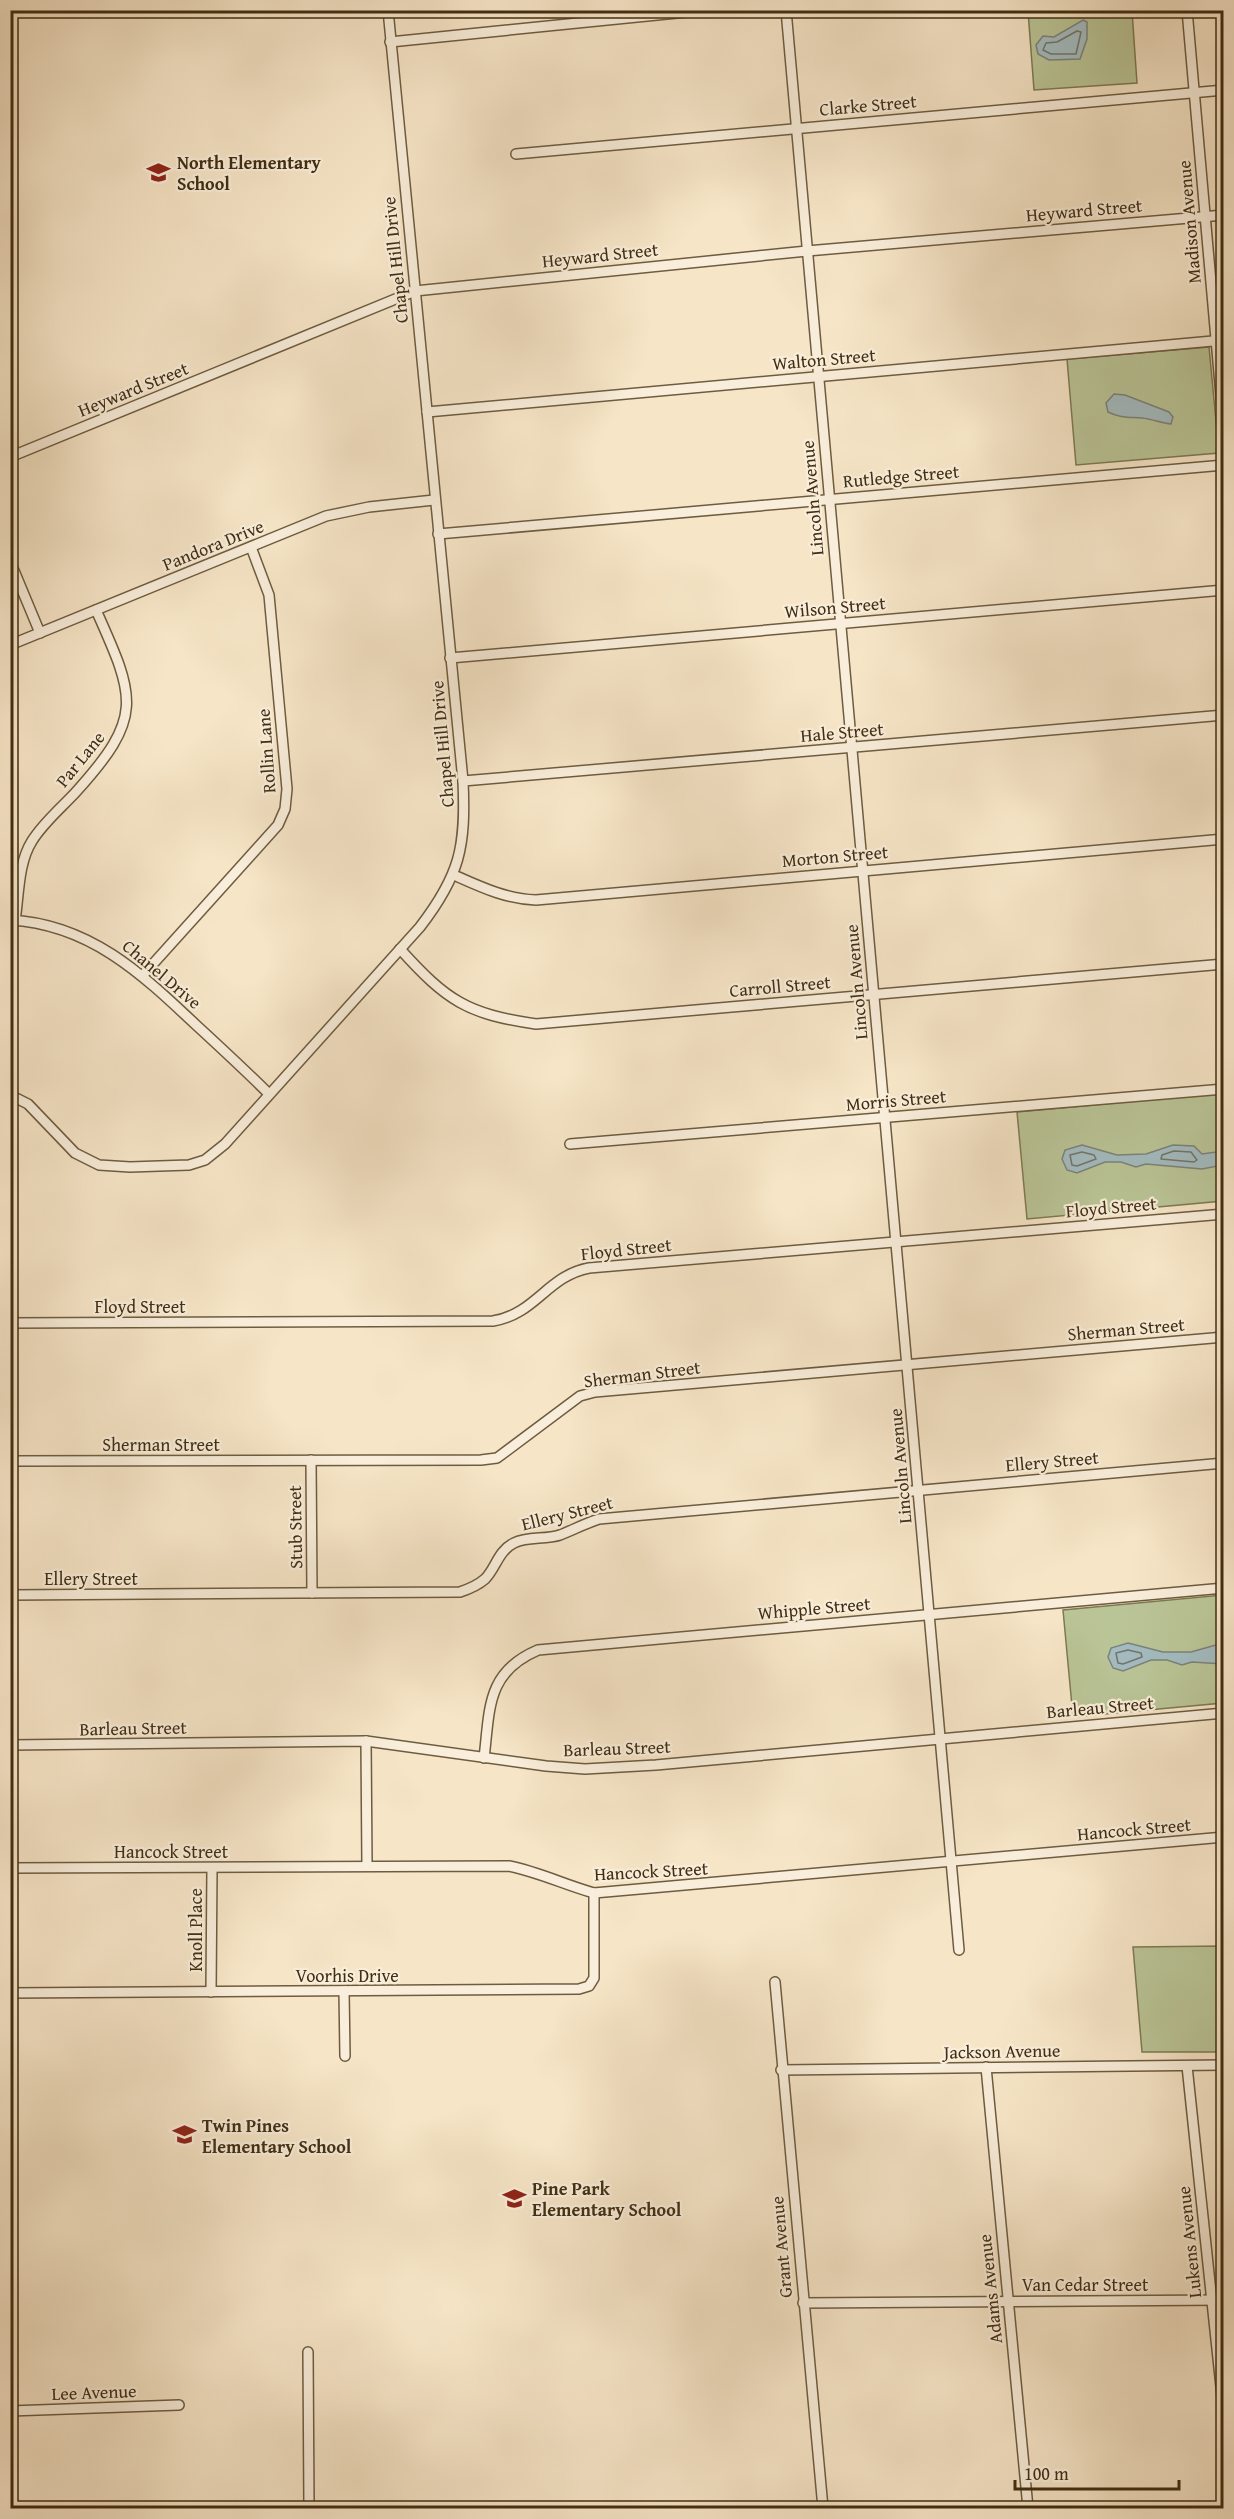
<svg xmlns="http://www.w3.org/2000/svg" width="1234" height="2519" viewBox="0 0 1234 2519" font-family="'Gentium Book Plus',serif">
	<rect width="100%" height="100%" fill="#f6e5c7"/>
	<filter id="stains"><feTurbulence type="fractalNoise" baseFrequency=".00333" numOctaves="4"/><feColorMatrix values="0 0 0 0 .2 0 0 0 0 .09 0 0 0 0 .02 0 0 0 .5 -.17"/></filter>
	<radialGradient id="worn" r=".72"><stop offset=".6" stop-color="#630" stop-opacity="0"/><stop offset="1" stop-color="#630" stop-opacity=".3"/></radialGradient>
	<g fill="#bac597" stroke="#7e7a54" stroke-width="1.5">
		<polygon points="1028,11 1132,11 1137,83 1034,90"/>
		<polygon points="1209,347 1219,453 1076,465 1067,359"/>
		<polygon points="1223,1093 1223,1201 1027,1219 1017,1112"/>
		<polygon points="1223,1595 1223,1703 1073,1717 1063,1610"/>
		<polygon points="1223,1946 1223,2052 1142,2052 1133,1947"/>
	</g>
	<g fill="#a3bcc1" stroke="#7c837b" stroke-width="1.5">
		<polygon points="1083,20 1087,22 1087,39 1080,59 1049,60 1038,54 1036,45 1043,36 1054,37"/>
		<path d="M1114 394 1125 395 1169 412 1173 417 1171 424C1161 423 1152 419 1142 418 1129 417 1120 418 1108 412L1106 403Z"/>
		<polygon points="1082,1145 1117,1155 1146,1154 1173,1145 1194,1146 1202,1154 1223,1151 1223,1165 1202,1169 1146,1164 1136,1167 1121,1162 1105,1162 1077,1173 1067,1170 1062,1159 1065,1150"/>
		<polygon points="1128,1643 1163,1652 1191,1652 1223,1643 1223,1664 1192,1662 1182,1665 1167,1660 1151,1660 1123,1671 1113,1668 1108,1657 1111,1648"/>
	</g>
	<g fill="none" stroke-linecap="round" stroke-linejoin="round">
		<g stroke="#72756a" stroke-width="1.5">
			<polygon points="1077,31 1081,32 1076,54 1051,54 1043,50 1046,43 1057,42"/>
			<polygon points="1174,1151 1191,1152 1197,1160 1194,1162 1161,1159 1162,1155"/>
			<polygon points="1082,1152 1094,1155 1096,1159 1077,1166 1072,1165 1070,1155"/>
			<polygon points="1128,1650 1141,1653 1142,1657 1123,1664 1118,1663 1116,1653"/>
		</g>
		<defs>
			<g id="minor">
				<polyline points="786,10 959,1950"/>
				<polyline points="1187,10 1224,430"/>
				<polyline points="390,42 707,10"/>
				<polyline points="516,154 1224,90"/>
				<polyline points="427,412 1224,340"/>
				<polyline points="10,457 415,291 807,251 1224,215"/>
				<polyline points="438,534 1224,465"/>
				<polyline points="10,561 40,633"/>
				<polyline points="10,645 326,516 369,507 434,500"/>
				<polyline points="450,658 1224,590"/>
				<polyline points="463,781 1224,715"/>
				<path d="M454 875C481 887 506 899 536 900L1224 839"/>
				<path d="M10 920C89 924 141 973 195 1024 220 1047 245 1070 269 1094"/>
				<path d="M15 921C19 895 18 863 32 841 43 823 61 808 75 793 144 717 136 699 96 610"/>
				<path d="M400 949C447 1001 467 1014 536 1024L1224 964"/>
				<polyline points="143,975 278,825 285,809 287,789 269,595 251,547"/>
				<path d="M10 1095 28 1104 75 1153 99 1165 130 1167 189 1165 205 1160 225 1144 420 927C460 875 466 847 463 781L388 10"/>
				<polyline points="570,1144 1224,1089"/>
				<path d="M10 1323 493 1321C536 1314 547 1276 589 1268L1224 1214"/>
				<polyline points="311,1460 312,1593"/>
				<polyline points="10,1461 481,1460 497,1458 580,1396 595,1392 1224,1337"/>
				<path d="M10 1595 460 1592C469 1589 477 1586 485 1579 496 1568 498 1551 514 1543 528 1536 545 1540 560 1535 573 1530 586 1523 599 1519L1224 1463"/>
				<polyline points="366,1741 367,1866"/>
				<polyline points="10,1745 366,1741 546,1766 585,1769 656,1765 1224,1713"/>
				<path d="M484 1758C490 1709 486 1672 538 1650L1224 1588"/>
				<path d="M10 1868 509 1866C539 1872 565 1885 594 1893L1224 1837"/>
				<polyline points="775,1982 823,2508"/>
				<polyline points="344,1991 345,2056"/>
				<polyline points="211,1992 212,1868"/>
				<polyline points="10,1993 579,1989 589,1986 594,1978 594,1893"/>
				<polyline points="1187,2066 1224,2415"/>
				<polyline points="986,2067 1028,2508"/>
				<polyline points="781,2070 1224,2065"/>
				<polyline points="803,2303 1224,2300"/>
				<polyline points="308,2352 309,2508"/>
				<polyline points="10,2411 179,2405"/>
			</g>
		</defs>
		<use href="#minor" stroke="#6e5c3f" stroke-width="12"/>
		<use href="#minor" stroke="#f9eedb" stroke-width="9"/>
	</g>
	<defs>
		<symbol id="school-bare" viewBox="-9 -9 18 18"><path d="M0-5L7-2L0 1L-7-2ZM-4 1L0 2.5L4 1V4Q0 6-4 4Z" fill="#8f2418" stroke="#f9eedb" stroke-width="2.5" paint-order="stroke"/></symbol>
	</defs>
	<g fill-rule="evenodd">
		<use href="#school-bare" x="142" y="156" width="33" height="33"/>
		<use href="#school-bare" x="168" y="2118" width="33" height="33"/>
		<use href="#school-bare" x="498" y="2182" width="33" height="33"/>
	</g>
	<g text-anchor="middle" dominant-baseline="central" stroke-width="4.5" stroke-linejoin="round" paint-order="stroke">
		<g font-size="18" fill="#412e12" stroke="#f9eedb">
			<text transform="translate(868 105) rotate(-5)">Clarke Street</text>
			<text transform="translate(1084 210) rotate(-5)">Heyward Street</text>
			<text transform="translate(1189 222) rotate(-95)">Madison Avenue</text>
			<text transform="translate(600 255) rotate(-6)">Heyward Street</text>
			<text transform="translate(395 260) rotate(-96)">Chapel Hill Drive</text>
			<text transform="translate(824 359) rotate(-5)">Walton Street</text>
			<text transform="translate(133 389) rotate(-22)">Heyward Street</text>
			<text transform="translate(901 476) rotate(-5)">Rutledge Street</text>
			<text transform="translate(812 498) rotate(-95)">Lincoln Avenue</text>
			<text transform="translate(213 545) rotate(-22)">Pandora Drive</text>
			<text transform="translate(835 607) rotate(-5)">Wilson Street</text>
			<text transform="translate(842 732) rotate(-5)">Hale Street</text>
			<text transform="translate(442 744) rotate(-95)">Chapel Hill Drive</text>
			<text transform="translate(266 751) rotate(-94)">Rollin Lane</text>
			<text transform="translate(80 759) rotate(-51)">Par Lane</text>
			<text transform="translate(835 856) rotate(-5)">Morton Street</text>
			<text transform="translate(162 974) rotate(40)">Chanel Drive</text>
			<text transform="translate(856 982) rotate(-95)">Lincoln Avenue</text>
			<text transform="translate(780 986) rotate(-5)">Carroll Street</text>
			<text transform="translate(896 1100) rotate(-5)">Morris Street</text>
			<text transform="translate(1111 1207) rotate(-5)">Floyd Street</text>
			<text transform="translate(626 1249) rotate(-6)">Floyd Street</text>
			<text x="140" y="1306">Floyd Street</text>
			<text transform="translate(1126 1329) rotate(-5)">Sherman Street</text>
			<text transform="translate(642 1374) rotate(-7)">Sherman Street</text>
			<text x="161" y="1444">Sherman Street</text>
			<text transform="translate(1052 1461) rotate(-5)">Ellery Street</text>
			<text transform="translate(900 1466) rotate(-95)">Lincoln Avenue</text>
			<text transform="translate(567 1513) rotate(-14)">Ellery Street</text>
			<text transform="translate(295 1527) rotate(-91)">Stub Street</text>
			<text x="91" y="1578">Ellery Street</text>
			<text transform="translate(814 1608) rotate(-5)">Whipple Street</text>
			<text transform="translate(1100 1707) rotate(-5)">Barleau Street</text>
			<text transform="translate(133 1728) rotate(-1)">Barleau Street</text>
			<text transform="translate(617 1748) rotate(-2)">Barleau Street</text>
			<text transform="translate(1134 1829) rotate(-5)">Hancock Street</text>
			<text x="171" y="1851">Hancock Street</text>
			<text transform="translate(651 1871) rotate(-3)">Hancock Street</text>
			<text transform="translate(195 1930) rotate(-90)">Knoll Place</text>
			<text x="347" y="1975">Voorhis Drive</text>
			<text transform="translate(1002 2051) rotate(-1)">Jackson Avenue</text>
			<text transform="translate(1189 2242) rotate(-96)">Lukens Avenue</text>
			<text transform="translate(781 2247) rotate(-95)">Grant Avenue</text>
			<text x="1085" y="2284">Van Cedar Street</text>
			<text transform="translate(990 2289) rotate(-96)">Adams Avenue</text>
			<text transform="translate(94 2392) rotate(-2)">Lee Avenue</text>
		</g>
		<g font-size="18" font-weight="bold" fill="#412e12" stroke="#f9eedb" text-anchor="start">
			<text x="177" y="162">North Elementary<tspan x="177" dy="21">School</tspan></text>
			<text x="202" y="2125">Twin Pines<tspan x="202" dy="21">Elementary School</tspan></text>
			<text x="532" y="2188">Pine Park<tspan x="532" dy="21">Elementary School</tspan></text>
		</g>
	</g>
	<rect width="1234" height="2519" fill="none" stroke="#f6e5c7" stroke-width="36"/>
	<rect x="12" y="12" width="1210" height="2495" fill="none" stroke="#412e12" stroke-width="3"/>
	<rect x="18" y="18" width="1198" height="2483" fill="none" stroke="#412e12" stroke-width="1.5"/>
	<path d="M1015 2480v9h164v-9" fill="none" stroke="#412e12" stroke-width="3"/>
	<text x="1024" y="2480" font-size="18" fill="#412e12" stroke="#f9eedb" stroke-width="4.5" paint-order="stroke">100 m</text>
	<rect width="100%" height="100%" filter="url(#stains)"/>
	<rect width="100%" height="100%" fill="url(#worn)"/>
</svg>
